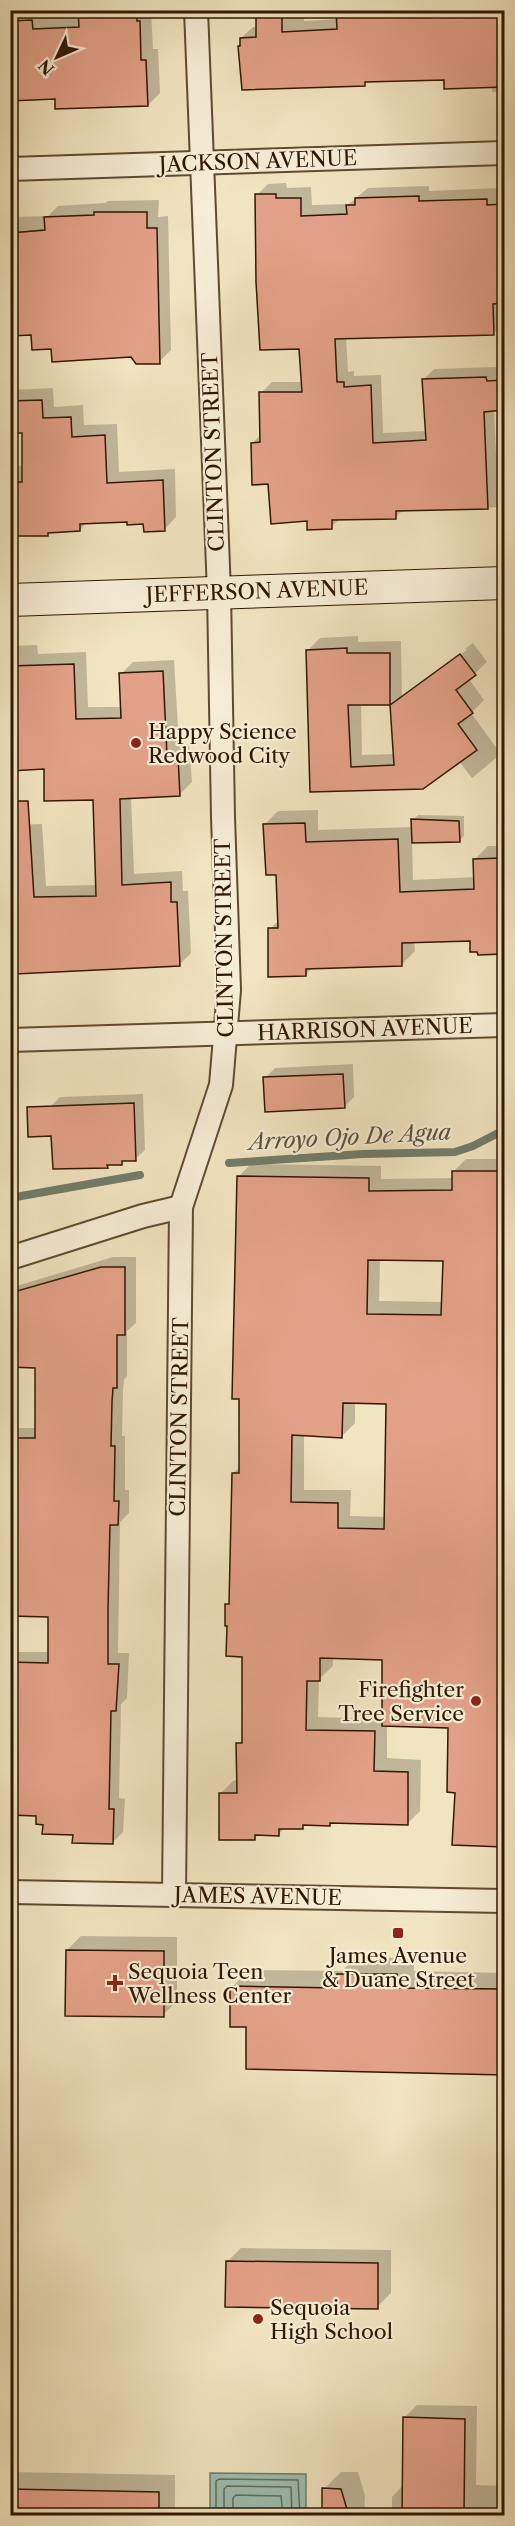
<svg xmlns="http://www.w3.org/2000/svg" width="515" height="2526" viewBox="0 0 515 2526" font-family="'Libre Caslon Text',serif">
	<rect width="100%" height="100%" fill="#f1e4c0"/>
	<filter id="stains"><feTurbulence type="fractalNoise" baseFrequency=".00333" numOctaves="4"/><feColorMatrix values="0 0 0 0 .2 0 0 0 0 .09 0 0 0 0 .02 0 0 0 .5 -.17"/></filter>
	<radialGradient id="worn" r=".72"><stop offset=".6" stop-color="#630" stop-opacity="0"/><stop offset="1" stop-color="#630" stop-opacity=".3"/></radialGradient>
	<polygon fill="#9bbfb1" stroke="#717c6a" stroke-width="1.5" points="210,2473 306,2474 306,2515 210,2515"/>
	<g fill="#0003" fill-rule="evenodd">
		<polygon points="10,10 151,10 153,49 158,49 160,93 148,105 56,98 10,99"/>
		<polygon points="257,10 304,10 304,21 338,19 337,10 504,10 504,91 492,92 492,86 445,78 368,81 364,85 239,46 241,38 253,27 258,27"/>
		<polygon points="286,183 287,188 311,187 312,205 349,204 368,188 429,186 429,191 497,188 497,194 504,194 504,322 494,333 346,337 348,372 354,371 354,376 381,375 383,433 427,431 423,380 434,369 496,367 497,371 504,370 504,409 494,410 496,455 504,455 504,507 403,510 396,517 340,519 331,527 309,520 270,483 252,443 262,434 261,393 272,382 303,382 300,348 257,195 268,184"/>
		<polygon points="159,200 158,217 168,216 171,350 159,362 132,355 53,348 33,333 10,335 10,217 48,216 58,206 105,203 108,201"/>
		<polygon points="53,388 54,407 83,405 84,425 117,424 119,472 175,469 176,517 164,530 145,523 129,520 87,522 80,530 50,532 47,534 10,535 10,465 24,466 23,431 10,432 10,390"/>
		<path d="M358 636V642L401 641 402 698 467 650 466 648 473 643 487 662 469 679 484 700 471 713 501 754 472 778 459 761 312 790 308 650 320 638ZM361 704H392L394 754 362 755Z"/>
		<polygon points="37,645 38,654 86,652 88,707 122,707 121,674 133,662 174,660 179,744 189,744 192,782 179,795 131,797 134,874 182,871 183,891 188,891 191,953 179,965 12,972 10,825 42,824 46,886 97,885 94,798 45,768 10,770 10,646"/>
		<polygon points="318,810 318,830 413,827 413,820 418,815 464,816 464,836 459,841 412,842 413,880 475,877 475,859 488,846 504,846 504,951 503,953 472,940 414,941 415,951 402,964 313,967 306,974 270,929 279,920 278,873 265,824 278,811"/>
		<polygon points="353,1064 354,1097 344,1107 265,1078 275,1068"/>
		<polygon points="143,1094 145,1150 135,1159 110,1164 107,1167 50,1107 60,1097"/>
		<polygon points="10,1100 17,1100 19,1143 10,1151"/>
		<path d="M466 1159H504V1845L454 1843 457 1791 450 1726 387 1725V1758L421 1760 420 1811 407 1824 332 1822 330 1824H306L302 1827H285L279 1834H259L254 1839 221 1793 234 1780 238 1781V1744L244 1738V1655L227 1605 230 1601 233 1473 240 1467 238 1177 251 1164 381 1166V1179L453 1178V1172ZM380 1259 444 1260 443 1302 379 1301ZM355 1402H388L386 1517 350 1516 351 1490H304V1434L342 1436 355 1423ZM333 1657 384 1658V1719L318 1717 319 1679 333 1666Z"/>
		<polygon points="113,1257 136,1257 136,1323 127,1331 127,1376 124,1380 123,1390 122,1436 125,1436 125,1490 129,1490 129,1513 120,1522 118,1653 129,1653 127,1698 121,1704 119,1798 125,1799 123,1832 112,1843 44,1823 37,1815 10,1814 10,1652 50,1652 50,1615 10,1614 10,1428 36,1428 37,1366 10,1366 10,1288"/>
		<polygon points="81,1936 177,1937 177,2001 163,2015 67,1950"/>
		<polygon points="356,1957 414,1958 414,1971 504,1973 504,2073 248,2068 248,2025 232,1987 249,1970 342,1971"/>
		<polygon points="10,2207 17,2207 10,2338"/>
		<polygon points="241,2248 391,2250 391,2293 377,2307 227,2262"/>
		<polygon points="417,2405 477,2406 476,2485 504,2486 504,2516 392,2516 392,2497 403,2485 404,2418"/>
		<polygon points="10,2472 175,2475 175,2516 10,2516"/>
		<polygon points="341,2472 358,2472 365,2496 364,2516 323,2516 324,2489"/>
	</g>
	<g fill="none" stroke-linecap="round" stroke-linejoin="round">
		<g stroke="#666b58" stroke-width="1.5">
			<polyline points="216,2516 216,2481 219,2479 298,2480 300,2516"/>
			<polyline points="224,2516 224,2489 227,2486 291,2487 292,2516"/>
			<polyline points="233,2516 233,2498 236,2495 281,2496 283,2516"/>
		</g>
		<g stroke="#717c6a" stroke-width="8">
			<polyline points="229,1163 363,1154 455,1152 473,1146 504,1130"/>
			<polyline points="10,1198 140,1175"/>
		</g>
	</g>
	<g fill="#e3a088" stroke="#311700" stroke-width="1.5" fill-rule="evenodd">
		<polygon points="78,10 137,10 137,21 140,21 141,60 146,60 148,106 55,109 55,99 10,101 10,21 32,20 33,29 79,27"/>
		<polygon points="256,10 282,10 282,32 337,29 336,10 478,10 479,17 504,16 504,87 444,89 444,80 365,82 365,86 242,90 238,46 240,46 240,38 256,37"/>
		<polygon points="255,194 276,194 276,198 301,198 301,216 347,214 346,205 355,205 355,198 419,196 419,201 487,199 487,205 504,204 504,303 493,304 494,335 335,339 337,382 344,382 344,387 371,385 373,443 426,440 422,379 486,377 487,381 504,380 504,410 484,412 488,509 396,511 396,519 332,520 332,529 307,530 307,521 271,524 268,484 252,485 251,443 260,442 259,392 302,392 299,349 260,350 256,282"/>
		<polygon points="94,212 147,212 147,228 157,228 160,364 136,364 131,357 52,362 51,349 32,350 31,335 10,336 10,233 45,230 44,217 94,215"/>
		<polygon points="42,400 43,418 71,417 72,437 105,435 107,483 163,480 165,531 144,532 143,524 127,525 127,522 80,524 80,531 48,533 48,536 15,536 14,482 22,482 22,433 10,433 10,401"/>
		<path d="M347 648V653H390V705L460 654 476 675 456 690 473 713 458 724 477 750 423 789 310 792 306 650ZM348 705H390L394 765 351 767Z"/>
		<polygon points="74,664 76,719 121,718 119,673 163,671 167,756 178,756 180,796 120,799 122,885 171,882 171,902 177,902 180,966 15,974 14,908 10,908 10,801 28,801 34,897 96,896 93,800 44,801 44,769 10,771 10,666"/>
		<polygon points="411,819 459,821 460,842 412,843"/>
		<polygon points="305,823 306,842 398,839 400,892 474,889 473,859 501,858 503,954 478,955 477,952 470,952 470,941 402,943 402,966 306,969 306,976 268,977 268,928 278,928 276,875 266,875 263,824"/>
		<polygon points="343,1074 345,1108 265,1112 263,1077"/>
		<polygon points="134,1103 136,1161 122,1161 122,1165 107,1165 108,1168 53,1169 51,1136 28,1137 27,1107"/>
		<path d="M452 1171H504V1639L500 1638 499 1680H504V1847L452 1845 455 1793 447 1792 448 1728 382 1726V1660L320 1658V1681H307L306 1730 375 1731 374 1771 408 1772V1825L330 1823V1826L303 1825V1829H279V1836L255 1835V1840H219V1793H237L236 1743H242V1657L226 1656 227 1626H225V1604H229L232 1473H239V1399H232L237 1176 369 1178V1191L452 1190ZM368 1260 443 1261 441 1315 367 1314ZM343 1403 386 1404 384 1529 338 1528V1503L291 1502 292 1435 342 1438Z"/>
		<polygon points="101,1267 125,1267 125,1335 117,1335 117,1388 113,1388 112,1402 111,1446 115,1446 114,1501 119,1501 118,1525 110,1525 108,1608 108,1664 119,1664 116,1711 111,1711 109,1809 114,1809 113,1844 72,1843 73,1835 42,1834 43,1825 36,1824 36,1816 10,1815 10,1662 48,1663 48,1617 10,1616 10,1438 35,1438 35,1368 10,1367 10,1293"/>
		<polygon points="66,1950 164,1951 164,2017 65,2016"/>
		<polygon points="337,1974 397,1974 397,1988 504,1989 504,2075 246,2069 246,2027 230,2027 230,1986 337,1988"/>
		<polygon points="226,2261 378,2263 378,2309 225,2307"/>
		<polygon points="403,2417 465,2419 464,2516 402,2516"/>
		<polygon points="322,2488 341,2489 349,2516 322,2516"/>
		<polygon points="10,2489 159,2492 159,2516 10,2516"/>
	</g>
	<g fill="none" stroke-linecap="round" stroke-linejoin="round">
		<defs>
			<g id="minor">
				<polyline points="10,169 504,153"/>
				<polyline points="10,1040 504,1025"/>
				<polyline points="10,1258 143,1216 181,1207"/>
				<polyline points="10,1892 504,1901"/>
				<polyline points="174,1895 181,1207 221,1085 229,990 223,817 219,592 196,10"/>
			</g>
			<polyline id="secondary" points="10,600 504,583"/>
		</defs>
		<use href="#minor" stroke="#614a30" stroke-width="26"/>
		<use href="#secondary" stroke="#311700" stroke-width="34"/>
		<use href="#minor" stroke="#f6edd6" stroke-width="22"/>
		<use href="#secondary" stroke="#f6edd6" stroke-width="32"/>
	</g>
	<g fill="#8f2418" stroke="#f6edd6" stroke-width="2">
		<circle cx="136" cy="743" r="6"/>
		<circle cx="476" cy="1701" r="6"/>
		<rect x="392" y="1927" width="12" height="12" rx="3"/>
		<path d="M112 1974h6v6h6v6h-6v6h-6v-6h-6v-6h6z"/>
		<circle cx="258" cy="2319" r="6"/>
	</g>
	<g text-anchor="middle" dominant-baseline="central" stroke-width="4.5" stroke-linejoin="round" paint-order="stroke">
		<g font-size="21" fill="#311700" stroke="#f6edd6">
			<text transform="translate(258 161) rotate(-2)">JACKSON AVENUE</text>
			<text transform="translate(213 452) rotate(-92)">CLINTON STREET</text>
			<text transform="translate(257 591) rotate(-2)">JEFFERSON AVENUE</text>
			<text transform="translate(224 938) rotate(-91)">CLINTON STREET</text>
			<text transform="translate(365 1029) rotate(-2)">HARRISON AVENUE</text>
			<text transform="translate(179 1417) rotate(-89)">CLINTON STREET</text>
			<text transform="translate(258 1896) rotate(1)">JAMES AVENUE</text>
		</g>
		<g font-size="21" fill="#311700" stroke="#f6edd6" text-anchor="start">
			<text x="148" y="731">Happy Science<tspan x="148" dy="24">Redwood City</tspan></text>
			<text x="464" y="1689" text-anchor="end">Firefighter<tspan x="464" dy="24">Tree Service</tspan></text>
			<text x="398" y="1955" text-anchor="middle">James Avenue<tspan x="398" dy="24">&amp; Duane Street</tspan></text>
			<text x="128" y="1971">Sequoia Teen<tspan x="128" dy="24">Wellness Center</tspan></text>
			<text x="270" y="2307">Sequoia<tspan x="270" dy="24">High School</tspan></text>
		</g>
		<g font-size="22" font-style="italic" fill="#56523e" stroke="#f6edd6">
			<text transform="translate(350 1137) rotate(-3)">Arroyo Ojo De Agua</text>
		</g>
	</g>
	<rect width="515" height="2526" fill="none" stroke="#f1e4c0" stroke-width="36"/>
	<rect x="12" y="12" width="491" height="2502" fill="none" stroke="#311700" stroke-width="3"/>
	<rect x="18" y="18" width="479" height="2490" fill="none" stroke="#311700" stroke-width="1.5"/>
	<g transform="translate(57 57) rotate(226)" stroke="#f6edd6" stroke-width="4.5" paint-order="stroke">
	<path d="M0-4.5L10 22L0 15L-10 22Z" fill="#311700"/>
	<text y="-9" font-size="16" font-weight="bold" text-anchor="middle" fill="#311700">N</text>
	</g>
	<rect width="100%" height="100%" filter="url(#stains)"/>
	<rect width="100%" height="100%" fill="url(#worn)"/>
</svg>
